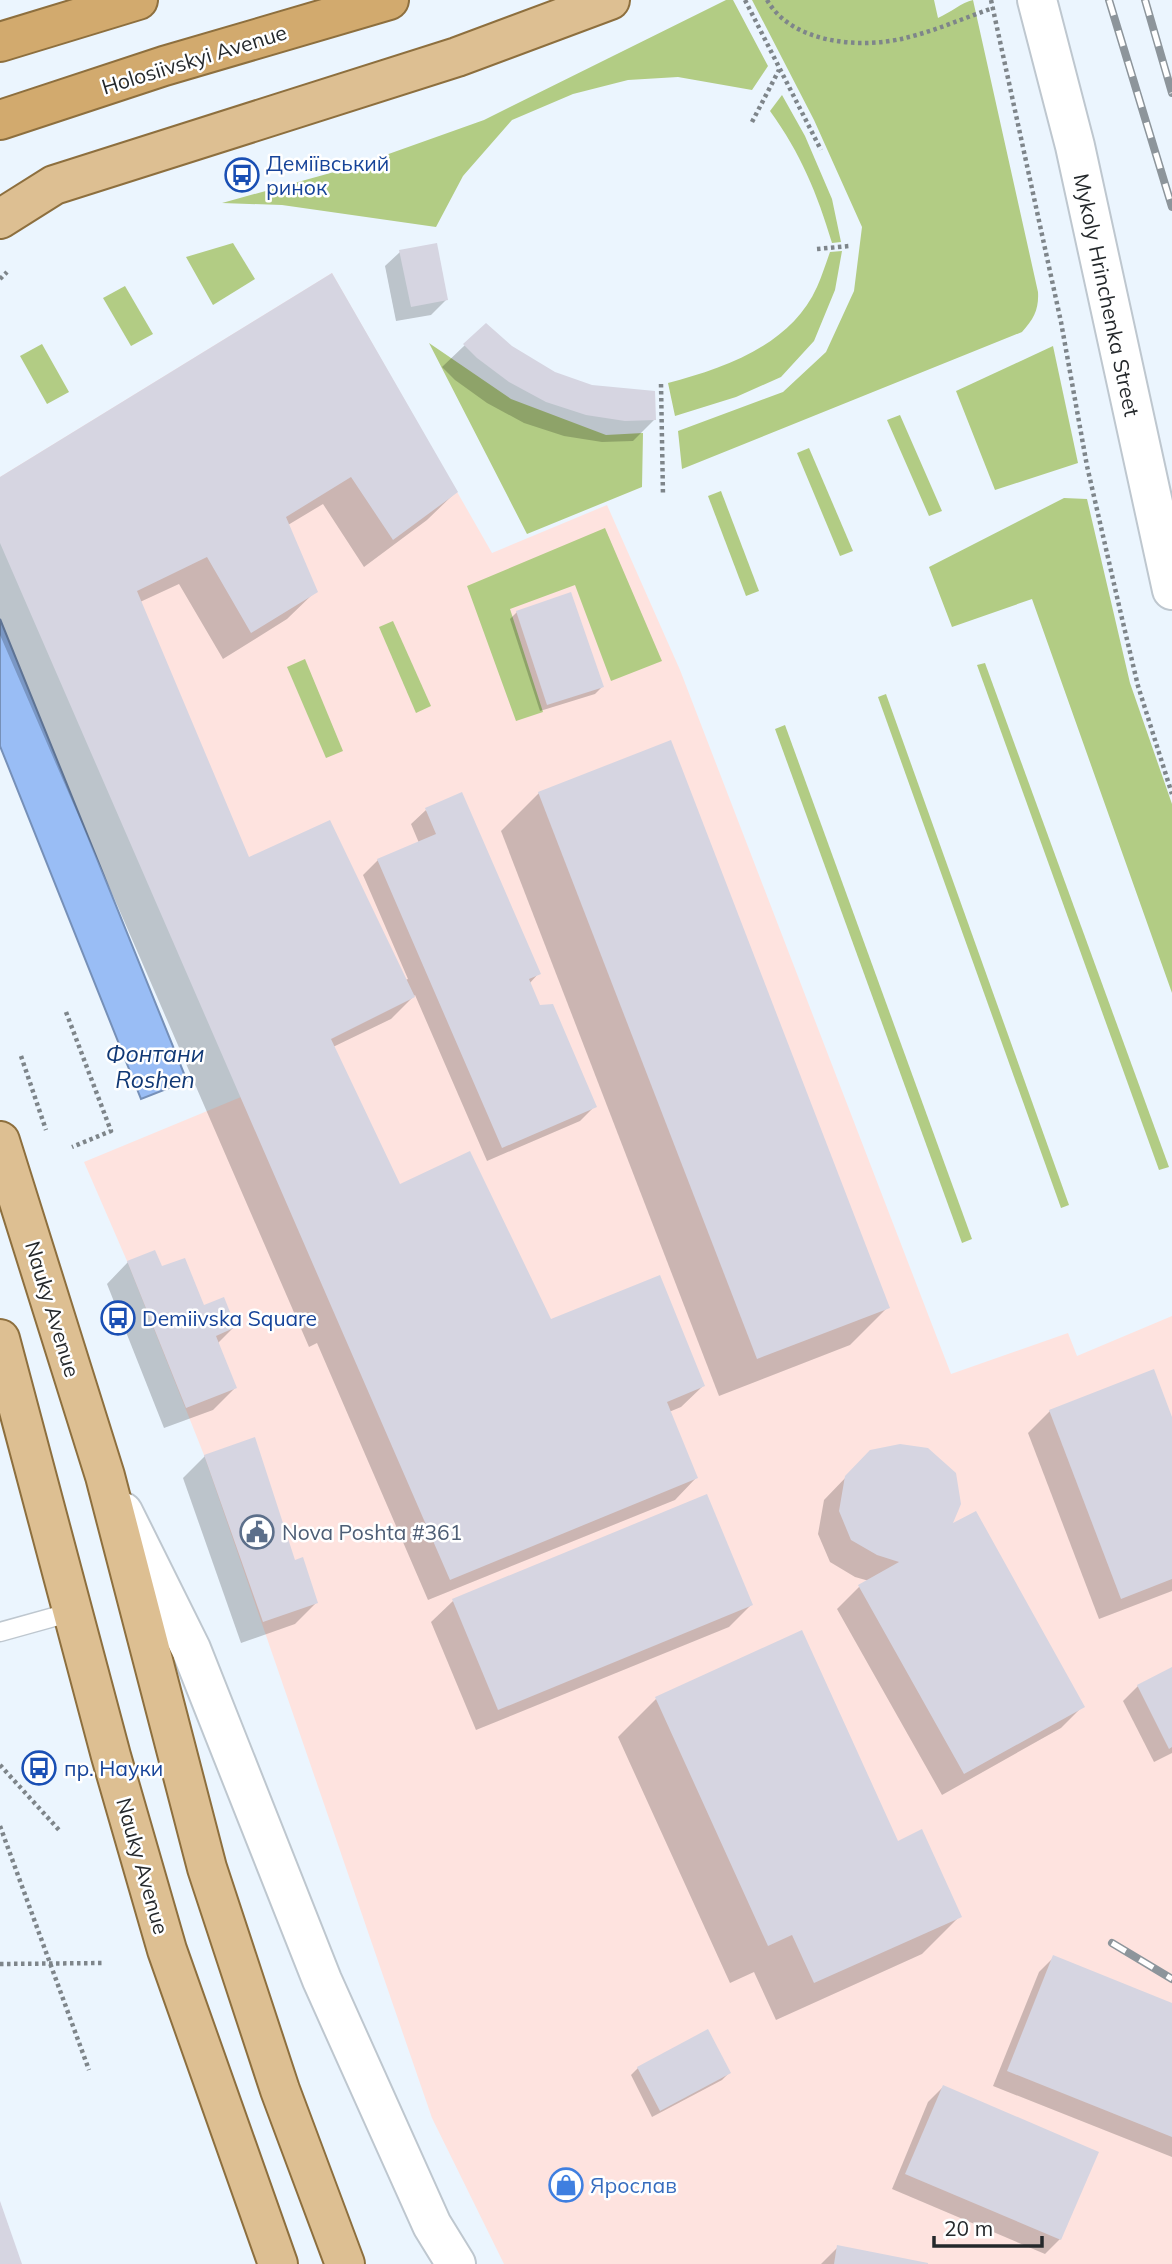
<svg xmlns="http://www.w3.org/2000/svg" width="1172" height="2264" viewBox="0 0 1172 2264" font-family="Mulish,sans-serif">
	<rect width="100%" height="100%" fill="#ebf5fe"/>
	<polygon fill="#fee3df" points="332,273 492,553 607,505 680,670 951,1374 1068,1333 1077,1356 1172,1316 1172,2264 504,2264 432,2118 204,1455 127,1261 84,1162 241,1097 0,477"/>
	<g fill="#b2cc84">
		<polygon points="726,0 733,0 768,66 752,90 678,77 628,80 573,94 512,120 463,176 436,227 282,205 222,203 352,167 484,120"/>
		<path d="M752 0H934L938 18C950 13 962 2 973 0L1038 292C1039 309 1034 319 1022 332L682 469 678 431 783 392 826 352 854 291 862 227 814 120Z"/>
		<path d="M782 95 805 136 832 199 841 242 832 243C817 193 801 154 770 111Z"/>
		<polygon points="233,243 255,279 213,305 186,257"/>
		<path d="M842 251 835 290 814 341 781 377 736 397 675 416 668 383C725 368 791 345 817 287 822 276 826 263 830 252Z"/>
		<polygon points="125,286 153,334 131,346 103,298"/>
		<polygon points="429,343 511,399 606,435 643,433 642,487 527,534"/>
		<polygon points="42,344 69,392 47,404 20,356"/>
		<polygon points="1053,346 1078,463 995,490 956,391"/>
		<polygon points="900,415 942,511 929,516 887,420"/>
		<polygon points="809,448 853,551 840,556 797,453"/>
		<polygon points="721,491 759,591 746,596 708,496"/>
		<polygon points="1064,498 1087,499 1130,683 1172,804 1172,993 1032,599 952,627 929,567"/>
		<polygon points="605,528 662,661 611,681 575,585 510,609 543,712 516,721 467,586"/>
		<polygon points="393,621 431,706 416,713 379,627"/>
		<polygon points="305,659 343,751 326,758 287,667"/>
		<polygon points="985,663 1169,1167 1159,1170 977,665"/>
		<polygon points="886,694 1069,1205 1061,1208 878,697"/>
		<polygon points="785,725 972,1239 962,1243 775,729"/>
	</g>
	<polygon fill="#99bdf5" stroke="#7690b8" stroke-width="2" points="0,619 187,1081 141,1099 0,746"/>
	<g fill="#0003">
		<polygon points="400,252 446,300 431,315 396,321 385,266"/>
		<polygon points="331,276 456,492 427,520 364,567 323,504 288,525 316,591 287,619 223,659 179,584 140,602 248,859 405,980 408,979 363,875 378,860 419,843 411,824 426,810 539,973 529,984 539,1006 595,1106 580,1121 487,1161 415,995 391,1019 333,1047 400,1186 550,1321 703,1386 681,1407 669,1412 696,1478 675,1500 428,1600 317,1343 309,1347 0,635 0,479"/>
		<polygon points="486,325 510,348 554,373 655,419 633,441 602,442 564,436 524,423 487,403 455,380 442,367"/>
		<polygon points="517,612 602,687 595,694 540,711 510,619"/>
		<polygon points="539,793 888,1307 850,1345 719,1396 501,831"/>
		<polygon points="128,1262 161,1269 203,1307 234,1327 217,1344 235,1388 213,1410 164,1428 107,1284"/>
		<polygon points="1050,1411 1172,1422 1172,1591 1099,1619 1028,1433"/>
		<polygon points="205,1456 294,1562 316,1603 295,1624 241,1643 183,1478"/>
		<polygon points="849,1474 1083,1706 1061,1728 942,1795 837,1609 859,1587 869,1581 855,1577 830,1562 818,1534 824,1500"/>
		<polygon points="453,1601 751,1605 729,1627 476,1730 431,1622"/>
		<polygon points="802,1633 897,1843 960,1916 922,1954 776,2020 754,1972 730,1983 618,1737 656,1699"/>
		<polygon points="1172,1669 1172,1753 1154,1762 1123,1701 1138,1686"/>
		<polygon points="1054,1957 1172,2005 1172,2157 993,2086 1039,1972"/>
		<polygon points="638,2068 729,2073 722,2080 652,2117 631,2075"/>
		<polygon points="943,2087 1060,2239 1045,2254 892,2189 928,2102"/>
		<polygon points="838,2247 925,2264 821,2264"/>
	</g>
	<g fill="#d6d5e1">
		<polygon points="437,243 448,300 411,307 399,250"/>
		<polygon points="332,273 458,492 393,540 351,477 286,517 318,592 251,633 207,557 137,591 249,857 330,820 415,997 331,1039 400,1184 470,1151 551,1319 660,1275 705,1386 667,1402 698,1478 450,1580 0,543 0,477"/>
		<polygon points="486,323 512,346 555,372 592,385 655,391 656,420 625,421 586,415 546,402 509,382 477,358 463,344"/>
		<polygon points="571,592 604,687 547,705 516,611"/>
		<polygon points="671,740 890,1308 757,1359 538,792"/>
		<polygon points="462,792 541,974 529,979 540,1005 553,1004 597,1107 502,1148 377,859 436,834 425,808"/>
		<polygon points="155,1250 162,1266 185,1258 204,1305 224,1297 236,1327 216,1336 237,1388 186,1408 127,1261"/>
		<polygon points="1154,1369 1172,1417 1172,1579 1121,1599 1049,1410"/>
		<polygon points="255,1437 295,1560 303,1557 318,1603 263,1622 204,1455"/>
		<polygon points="900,1444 928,1448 956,1473 961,1504 953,1523 976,1511 1085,1707 964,1774 858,1585 899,1562 877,1555 851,1540 839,1511 845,1476 870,1450"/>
		<polygon points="707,1494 753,1605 498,1710 452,1599"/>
		<polygon points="802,1630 898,1841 922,1829 962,1917 814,1983 792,1935 768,1946 655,1697"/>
		<polygon points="1172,1667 1172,1747 1169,1749 1137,1685"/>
		<polygon points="1053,1955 1172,2003 1172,2137 1007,2071"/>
		<polygon points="708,2029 731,2073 660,2111 637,2067"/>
		<polygon points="943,2085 1099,2152 1061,2240 905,2174"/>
		<polygon points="0,2201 22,2264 0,2264"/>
		<polygon points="837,2245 928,2263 928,2264 834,2264"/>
	</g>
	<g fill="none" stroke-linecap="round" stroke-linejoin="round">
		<defs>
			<polyline id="service" points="0,1632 72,1612"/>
			<g id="secondary">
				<polyline points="1037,0 1075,146 1172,590"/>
				<polyline points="123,1512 191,1649 322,1980 432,2225 456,2264"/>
			</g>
			<g id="primary">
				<polyline points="0,219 54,185 457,57 610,0"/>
				<polyline points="0,1141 105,1476 207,1868 280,2090 345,2264"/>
				<polyline points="0,1339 111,1756 167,1950 278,2264"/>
			</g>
			<g id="trunk">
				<polyline points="0,42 138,0"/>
				<polyline points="0,120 164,66 389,0"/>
			</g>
		</defs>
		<use href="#service" stroke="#bec7cf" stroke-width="21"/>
		<use href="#secondary" stroke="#bec7cf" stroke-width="42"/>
		<use href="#primary" stroke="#8d6f3e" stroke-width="42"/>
		<use href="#trunk" stroke="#8d6f3e" stroke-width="42"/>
		<g stroke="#7e858a" stroke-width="4.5" stroke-dasharray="3.5 3.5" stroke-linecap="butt">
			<polyline points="745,0 821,150"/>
			<path d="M767 0C792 44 861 49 905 38 935 31 964 18 993 8"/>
			<polyline points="991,0 1061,322 1087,466 1120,610 1138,686 1172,794"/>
			<polyline points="752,122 779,70"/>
			<polyline points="817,249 849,246"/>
			<polyline points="0,279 7,272"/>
			<polyline points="661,384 663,496"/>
			<polyline points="66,1012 111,1131 72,1147"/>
			<polyline points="21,1056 46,1130"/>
			<polyline points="0,1765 59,1830"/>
			<polyline points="0,1826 89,2070"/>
			<polyline points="0,1964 104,1963"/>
		</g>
		<use href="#service" stroke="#fff" stroke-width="18"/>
		<use href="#secondary" stroke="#fff" stroke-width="38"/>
		<use href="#primary" stroke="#ddbf92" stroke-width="38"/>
		<use href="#trunk" stroke="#d2aa6e" stroke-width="38"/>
		<defs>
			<g id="rail">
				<polyline points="1109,0 1172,207"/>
				<polyline points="1145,0 1172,93"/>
				<polyline points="1112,1943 1172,1979"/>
			</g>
		</defs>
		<use href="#rail" stroke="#8d959b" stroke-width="8"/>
		<use href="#rail" stroke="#fff" stroke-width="5" stroke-dasharray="16" stroke-linecap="butt"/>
	</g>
	<defs>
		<symbol id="bus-ring" viewBox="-11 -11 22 22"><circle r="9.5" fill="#fff" stroke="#1a4fb4" stroke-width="1.5"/><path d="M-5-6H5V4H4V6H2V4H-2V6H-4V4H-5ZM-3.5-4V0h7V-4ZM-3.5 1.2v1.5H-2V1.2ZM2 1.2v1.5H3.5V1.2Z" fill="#1a4fb4"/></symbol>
		<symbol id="civic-ring" viewBox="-11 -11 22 22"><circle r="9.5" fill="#fff" stroke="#5c6f8a" stroke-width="1.5"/><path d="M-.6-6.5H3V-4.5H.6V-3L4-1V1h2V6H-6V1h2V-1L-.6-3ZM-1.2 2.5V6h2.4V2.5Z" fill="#5c6f8a"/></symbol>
		<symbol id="shop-ring" viewBox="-11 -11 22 22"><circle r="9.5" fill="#fff" stroke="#3f7fe0" stroke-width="1.5"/><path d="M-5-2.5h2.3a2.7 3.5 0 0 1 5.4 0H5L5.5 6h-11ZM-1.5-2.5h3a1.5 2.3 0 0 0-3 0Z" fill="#3f7fe0"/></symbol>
	</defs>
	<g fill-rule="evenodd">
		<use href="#bus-ring" x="223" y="156" width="38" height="38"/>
		<use href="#bus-ring" x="99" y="1299" width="38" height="38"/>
		<use href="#civic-ring" x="238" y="1513" width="38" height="38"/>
		<use href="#bus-ring" x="20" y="1749" width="38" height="38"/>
		<use href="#shop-ring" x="547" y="2166" width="38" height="38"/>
	</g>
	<g text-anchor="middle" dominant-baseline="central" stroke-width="5" stroke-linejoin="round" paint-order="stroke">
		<g font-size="21" fill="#24282b" stroke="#fff">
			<text transform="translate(194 59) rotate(-17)">Holosiivskyi Avenue</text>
			<text transform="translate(1107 295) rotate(78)">Mykoly Hrinchenka Street</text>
			<text transform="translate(53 1309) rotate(73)">Nauky Avenue</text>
			<text transform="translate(143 1866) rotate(74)">Nauky Avenue</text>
		</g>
		<g font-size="21" fill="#164399" stroke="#fff" text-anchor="start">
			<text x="266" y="163">Деміївський<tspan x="266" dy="24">ринок</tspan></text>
			<text x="142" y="1318">Demiivska Square</text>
			<text x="64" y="1768">пр. Науки</text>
		</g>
		<g font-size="21" fill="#4e5e75" stroke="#fff" text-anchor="start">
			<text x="282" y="1532">Nova Poshta #361</text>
		</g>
		<g font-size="21" fill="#366cbe" stroke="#fff" text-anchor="start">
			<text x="590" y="2185">Ярослав</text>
		</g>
		<g font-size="23" font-style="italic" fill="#103875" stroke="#fff">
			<text x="155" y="1053">Фонтани<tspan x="155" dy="26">Roshen</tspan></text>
		</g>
	</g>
	<path d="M934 2236v10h108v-10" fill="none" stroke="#24282b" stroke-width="3.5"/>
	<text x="944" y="2236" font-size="21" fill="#24282b" stroke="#ffffff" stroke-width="5" paint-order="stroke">20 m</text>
</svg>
